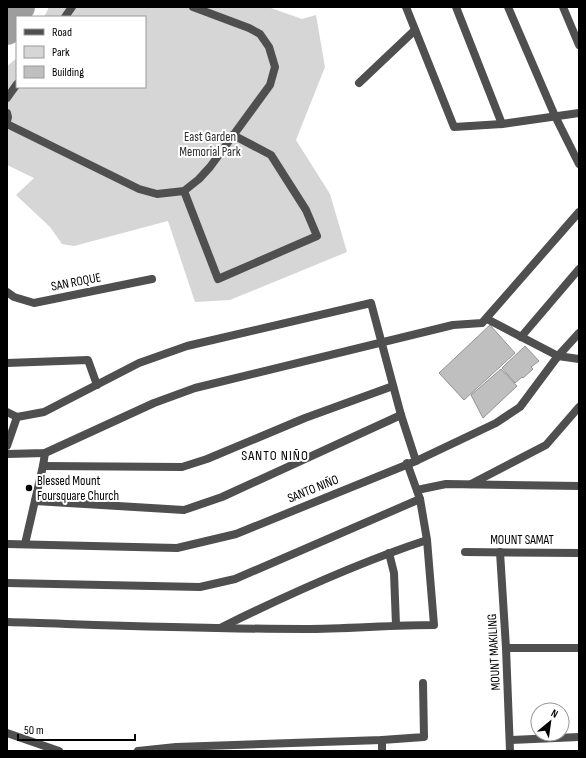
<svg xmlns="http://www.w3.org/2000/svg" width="586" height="758" viewBox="0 0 586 758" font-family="'Sofia Sans Condensed',sans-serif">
	<rect width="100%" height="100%" fill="#fff"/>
	<polygon fill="#d6d6d6" points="49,7 268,7 302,19 316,15 325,67 296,140 330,194 347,252 230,300 195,302 168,221 74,246 62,244 50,227 16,195 34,178 7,165 7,66 17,58 17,87 145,87 145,17 44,17"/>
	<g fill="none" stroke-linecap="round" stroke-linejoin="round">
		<polyline stroke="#9d9d9d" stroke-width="28" points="7,31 21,7"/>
	</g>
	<g fill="#bfbfbf" stroke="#939393">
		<polygon points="490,325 515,353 464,400 439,373"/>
		<polygon points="525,346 539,361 531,367 533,369 523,378 522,377 515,383 502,368"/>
		<polygon points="501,369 517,386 483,418 471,395"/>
	</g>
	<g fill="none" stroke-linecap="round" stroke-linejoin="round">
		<g stroke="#4f4f4f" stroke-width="8">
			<polyline points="65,17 72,7"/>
			<polyline points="7,98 17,84"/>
			<polyline points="7,113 8,117 7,121"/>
			<polyline points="7,124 139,189 157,194 184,191 199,179 210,167 270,85 275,67 269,47 260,34 249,28 193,7"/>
			<polyline points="184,191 218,279 317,236 306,210 271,155 233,135"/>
			<polyline points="382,740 382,751"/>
		</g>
		<g stroke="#4f4f4f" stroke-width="8">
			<polyline points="406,7 454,127 502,124 579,113"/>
			<polyline points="456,7 502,124"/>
			<polyline points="508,7 555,116 579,164"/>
			<polyline points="563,7 579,45"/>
			<polyline points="359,83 415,30"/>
			<polyline points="7,292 14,297 34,303 152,279"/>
			<polyline points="487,319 558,356 579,359"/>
			<polyline points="521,337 579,269"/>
			<polyline points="7,363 88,360 97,385"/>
			<polyline points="7,412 17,417 44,412 139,363 187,346 371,303 401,415 416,461"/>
			<polyline points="7,446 17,417"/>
			<polyline points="7,454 45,453 154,403 195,388 453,325 482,323 579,212"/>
			<polyline points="43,466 182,467 207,459 305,418 393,386"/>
			<polyline points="471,484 546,445 579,407"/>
			<polyline points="417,490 446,484 579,486"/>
			<polyline points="35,501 184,510 222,497 401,415"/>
			<polyline points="7,544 177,548 236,534 416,461 496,423 520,407 558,356 579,333"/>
			<polyline points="25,544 43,466 45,453"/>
			<polyline points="465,552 579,553"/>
			<polyline points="500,552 506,648 510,751"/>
			<polyline points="389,553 394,573 396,625"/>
			<polyline points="7,583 200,587 235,579 420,499"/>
			<path d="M7 622C106 625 205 629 304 629 347 629 391 625 434 625L427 540 420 499 407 463"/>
			<path d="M222 627C289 594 357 563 427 540"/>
			<polyline points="506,648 579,648"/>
			<polyline points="7,733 59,751"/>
			<polyline points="511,740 579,737"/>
			<polyline points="138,751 176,747 382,740 424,737 423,683"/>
		</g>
	</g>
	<circle fill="#000" stroke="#fff" stroke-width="1.5" cx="29" cy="488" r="4"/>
	<g text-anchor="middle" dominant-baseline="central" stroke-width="4" stroke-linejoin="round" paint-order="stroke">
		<g font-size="13" fill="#2d2d2d" stroke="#fff">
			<text x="210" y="137">East Garden<tspan x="210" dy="15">Memorial Park</tspan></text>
		</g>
		<g font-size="13" fill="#000" stroke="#fff">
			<text transform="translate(76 282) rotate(-11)">SAN ROQUE</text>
			<text transform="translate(313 489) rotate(-22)">SANTO NIÑO</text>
			<text x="522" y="540">MOUNT SAMAT</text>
			<text transform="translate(494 652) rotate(-93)">MOUNT MAKILING</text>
		</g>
		<g font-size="13" fill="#000" stroke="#fff" text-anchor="start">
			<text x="37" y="481">Blessed Mount<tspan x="37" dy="15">Foursquare Church</tspan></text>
		</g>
		<g font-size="14" letter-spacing="1" fill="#000" stroke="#fff">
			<text x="275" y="455">SANTO NIÑO</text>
		</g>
	</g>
	<rect width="586" height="758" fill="none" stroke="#000000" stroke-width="16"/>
	<rect x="16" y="16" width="130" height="72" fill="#ffffff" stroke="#999999"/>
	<rect x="24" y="29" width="20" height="6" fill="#4f4f4f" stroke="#999999"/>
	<text x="52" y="36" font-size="12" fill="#000000">Road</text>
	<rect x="24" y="46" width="20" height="12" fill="#d6d6d6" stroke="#999999"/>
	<text x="52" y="56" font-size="12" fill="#000000">Park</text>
	<rect x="24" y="66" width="20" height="12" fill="#bfbfbf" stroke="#999999"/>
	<text x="52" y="76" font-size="12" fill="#000000">Building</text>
	<g transform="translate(550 722) rotate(29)"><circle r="19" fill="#ffffff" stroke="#999999"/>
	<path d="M0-3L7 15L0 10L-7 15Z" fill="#000000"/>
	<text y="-6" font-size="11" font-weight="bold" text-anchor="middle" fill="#000000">N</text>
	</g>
	<path d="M18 734v6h117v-6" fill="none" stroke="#000000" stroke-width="2"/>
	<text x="24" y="734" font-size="12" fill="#000000" stroke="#ffffff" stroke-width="3" paint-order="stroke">50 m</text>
</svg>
